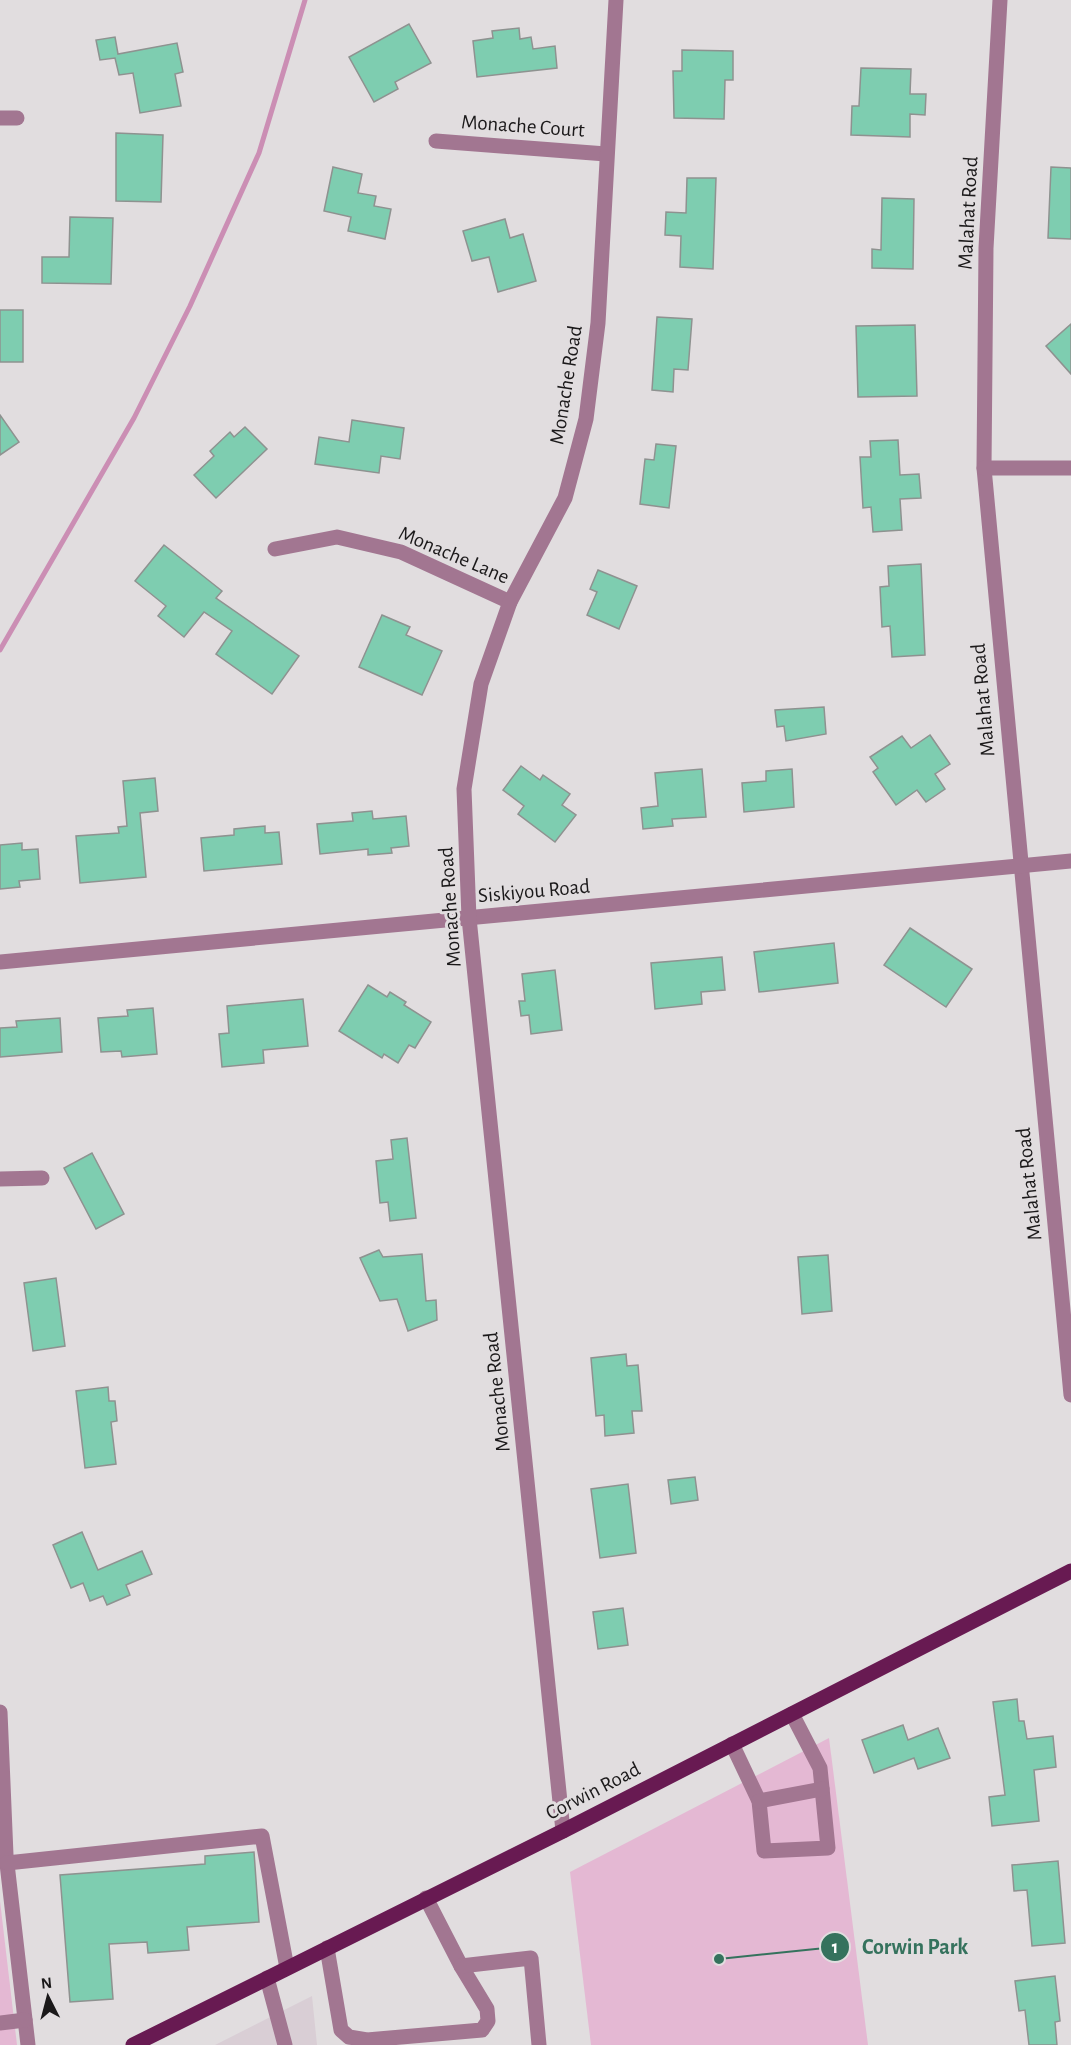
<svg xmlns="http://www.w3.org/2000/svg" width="1071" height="2045" viewBox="0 0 1071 2045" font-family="'Alegreya Sans',sans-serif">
	<rect width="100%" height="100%" fill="#e1dddf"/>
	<polygon fill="#d9ced5" points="312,1996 317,2045 215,2045"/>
	<g fill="#e4b8d3">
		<polygon points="829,1738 868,2045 591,2045 570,1872"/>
		<polygon points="0,1901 17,2045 0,2045"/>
	</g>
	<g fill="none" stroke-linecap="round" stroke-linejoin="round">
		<polyline stroke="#cb8eb4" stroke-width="5" points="0,650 134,418 190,306 259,153 305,0"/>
	</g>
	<g fill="#7ecdb0" stroke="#8e9290" stroke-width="1.5">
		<polygon points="409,24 431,63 395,82 398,89 374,102 349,57"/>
		<polygon points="519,28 520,39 531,37 533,49 555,46 557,68 477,77 473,41 493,38 492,31"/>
		<polygon points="115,37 118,54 177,43 183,72 175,74 181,106 140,113 133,73 119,75 115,58 100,60 96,40"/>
		<polygon points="682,50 733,51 733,80 725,80 724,119 674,118 673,71 682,71"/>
		<polygon points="861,68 911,69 910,94 926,94 925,115 910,114 910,137 851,135 852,106 859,106"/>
		<polygon points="116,133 163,135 161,202 116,201"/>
		<polygon points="333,167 362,174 358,193 376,196 374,206 391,209 385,239 348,231 351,217 324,211"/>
		<polygon points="1051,167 1071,168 1071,239 1048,238"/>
		<polygon points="687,178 716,178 713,269 680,267 681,236 665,235 666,212 686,213"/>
		<polygon points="882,198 914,199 913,269 872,268 872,249 881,250"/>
		<polygon points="70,217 113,218 111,284 42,283 42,257 69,257"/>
		<polygon points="505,219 510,238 523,234 536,281 498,292 489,257 472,261 463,231"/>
		<rect x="0" y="310" width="23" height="52"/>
		<polygon points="657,317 692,319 688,370 674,369 673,392 652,390"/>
		<polygon points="1071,324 1071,374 1046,346"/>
		<polygon points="915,325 917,396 858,397 856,326"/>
		<polygon points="0,415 19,442 0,455"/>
		<polygon points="352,420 404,428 400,459 381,456 379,473 315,464 319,437 349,442"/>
		<polygon points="245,427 267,449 216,498 194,475 214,456 210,451 230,432 234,437"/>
		<polygon points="898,440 900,475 919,474 921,498 900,499 902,530 873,532 871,507 863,508 860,457 871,457 870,441"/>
		<polygon points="656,444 676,446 669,508 640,504 645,459 654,460"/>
		<polygon points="164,545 222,591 216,598 299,656 272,694 216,654 232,631 204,612 184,637 158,616 166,606 135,581"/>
		<polygon points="921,564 925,655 892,657 890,626 882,627 880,587 889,586 888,566"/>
		<polygon points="598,570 637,586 619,629 587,615 597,592 590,589"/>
		<polygon points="382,615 410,627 406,635 442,651 422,695 359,667"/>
		<polygon points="824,707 826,734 786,741 784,726 777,727 775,710"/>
		<polygon points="930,735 950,764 935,774 945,789 926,802 917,790 896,805 873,772 878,768 870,757 902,736 911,748"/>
		<polygon points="521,766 540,780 543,775 570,794 562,805 576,815 555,842 518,814 524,806 503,790"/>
		<polygon points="702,769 706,817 672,819 673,826 643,829 641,808 658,806 655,773"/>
		<polygon points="792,769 794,807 744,812 742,783 766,781 766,771"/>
		<polygon points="155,778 158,811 140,813 146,877 80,883 76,836 119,833 118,827 127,826 123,781"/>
		<polygon points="372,811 373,819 406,816 409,846 391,848 392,853 368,855 368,849 320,854 317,824 353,821 352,813"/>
		<polygon points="265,826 265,833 279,832 282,864 204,871 201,838 234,835 234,829"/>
		<polygon points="22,843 22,850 38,849 40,879 19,881 20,887 0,889 0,845"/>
		<polygon points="910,928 972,969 946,1007 884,965"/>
		<polygon points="834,943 838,983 759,992 754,952"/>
		<polygon points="722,957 725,990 701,992 702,1004 655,1009 651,963"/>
		<polygon points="555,970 562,1030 531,1034 529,1015 521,1016 519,1001 525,1001 522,974"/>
		<polygon points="368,985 387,997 390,992 406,1002 404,1005 431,1022 415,1048 409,1045 398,1063 384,1054 382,1058 339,1031"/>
		<polygon points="303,999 308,1046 263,1050 264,1063 222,1067 219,1034 229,1033 227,1006"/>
		<polygon points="153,1008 157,1054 122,1057 121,1051 101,1052 98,1018 128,1016 127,1010"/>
		<polygon points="60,1018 62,1052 0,1057 0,1028 17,1027 16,1021"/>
		<polygon points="407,1138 416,1218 390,1221 388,1202 380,1203 376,1161 393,1159 391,1140"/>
		<polygon points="92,1153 124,1214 96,1229 64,1168"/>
		<polygon points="379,1250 383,1257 422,1254 426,1301 436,1300 437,1320 408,1331 397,1299 380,1301 360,1258"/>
		<polygon points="828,1255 832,1311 802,1314 798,1257"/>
		<polygon points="56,1278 65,1346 33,1351 24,1283"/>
		<polygon points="626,1354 627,1366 638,1365 642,1411 632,1411 634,1433 605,1436 604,1415 596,1416 591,1358"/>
		<polygon points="108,1387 109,1401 115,1401 117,1421 111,1422 116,1464 85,1468 76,1391"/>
		<polygon points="695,1477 698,1500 671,1504 668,1480"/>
		<polygon points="628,1484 636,1553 600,1558 591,1489"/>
		<polygon points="82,1532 98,1570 142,1551 152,1574 126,1585 130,1595 107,1605 103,1596 90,1601 83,1583 71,1588 53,1545"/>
		<polygon points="623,1608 628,1645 598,1649 593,1612"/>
		<polygon points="1017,1699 1019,1721 1024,1721 1027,1739 1053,1736 1056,1767 1034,1770 1039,1821 992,1826 989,1797 1005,1795 993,1702"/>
		<polygon points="903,1725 908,1740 938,1728 950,1758 918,1769 914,1758 874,1773 862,1740"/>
		<polygon points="254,1852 259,1922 187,1927 189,1950 148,1953 147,1942 109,1944 113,1999 70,2002 60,1875 205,1864 205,1856"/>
		<polygon points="1058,1861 1065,1943 1032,1946 1027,1890 1014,1891 1012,1865"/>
		<polygon points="1055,1976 1060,2021 1055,2022 1057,2045 1029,2045 1025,2010 1019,2011 1015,1981"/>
	</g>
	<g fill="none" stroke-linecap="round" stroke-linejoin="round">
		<g stroke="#a27691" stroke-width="15">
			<polyline points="1000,0 986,248 984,468 1071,1395"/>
			<polyline points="0,118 17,118"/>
			<polyline points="436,141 606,154"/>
			<polyline points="984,468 1071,468"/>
			<polyline points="275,549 337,537 401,552 510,602"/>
			<polyline points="0,962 1071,861"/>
			<polyline points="0,1179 42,1178"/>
			<polyline points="0,1712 6,1855 28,2045"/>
			<polyline points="732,1744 759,1801 764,1851 828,1848 820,1768 792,1714"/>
			<polyline points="759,1801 822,1789"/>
			<polyline points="563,1831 469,918 464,789 481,684 510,602 565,498 586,419 598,323 616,0"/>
			<polyline points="7,1863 262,1836 287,1968"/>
			<polyline points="327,1948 341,2030 349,2037 367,2040 482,2030 488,2021 487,2009 461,1966 426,1898"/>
			<polyline points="461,1966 531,1958 539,2045"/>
			<polyline points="267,1978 285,2045"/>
			<polyline points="0,2023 25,2020"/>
		</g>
		<polyline stroke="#681a52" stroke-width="15" points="133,2045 563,1831 1071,1571"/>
	</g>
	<g text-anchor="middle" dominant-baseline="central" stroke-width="6" stroke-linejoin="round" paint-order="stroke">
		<g font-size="21" fill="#1b191a" stroke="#e1dddf">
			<text transform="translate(523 126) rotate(4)">Monache Court</text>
			<text transform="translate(968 213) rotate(-87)">Malahat Road</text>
			<text transform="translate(566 385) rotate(-81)">Monache Road</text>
			<text transform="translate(454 555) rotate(23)">Monache Lane</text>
			<text transform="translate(983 700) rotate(-95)">Malahat Road</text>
			<text transform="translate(534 891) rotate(-5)">Siskiyou Road</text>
			<text transform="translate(450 907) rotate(-94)">Monache Road</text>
			<text transform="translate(1029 1184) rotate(-96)">Malahat Road</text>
			<text transform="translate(497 1392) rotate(-96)">Monache Road</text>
			<text transform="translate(593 1791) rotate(-27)">Corwin Road</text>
		</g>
	</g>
	<path fill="none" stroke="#35725d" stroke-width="2" d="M719 1959L835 1947"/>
	<g fill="#35725d" stroke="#e1dddf" stroke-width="2">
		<circle cx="719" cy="1959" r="6"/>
		<circle cx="835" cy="1947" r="15"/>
	</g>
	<g font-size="18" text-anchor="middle" font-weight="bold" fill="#fff">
		<text x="835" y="1953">1</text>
	</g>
	<g font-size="22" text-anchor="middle" font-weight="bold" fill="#35725d" stroke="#e1dddf" stroke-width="6" stroke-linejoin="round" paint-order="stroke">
		<text x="915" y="1954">Corwin Park</text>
	</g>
	<g transform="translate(48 1997) rotate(354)" stroke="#e1dddf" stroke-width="4.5" paint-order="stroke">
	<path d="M0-4.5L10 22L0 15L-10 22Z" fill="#1b191a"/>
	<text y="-9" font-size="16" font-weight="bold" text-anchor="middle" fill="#1b191a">N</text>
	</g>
</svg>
